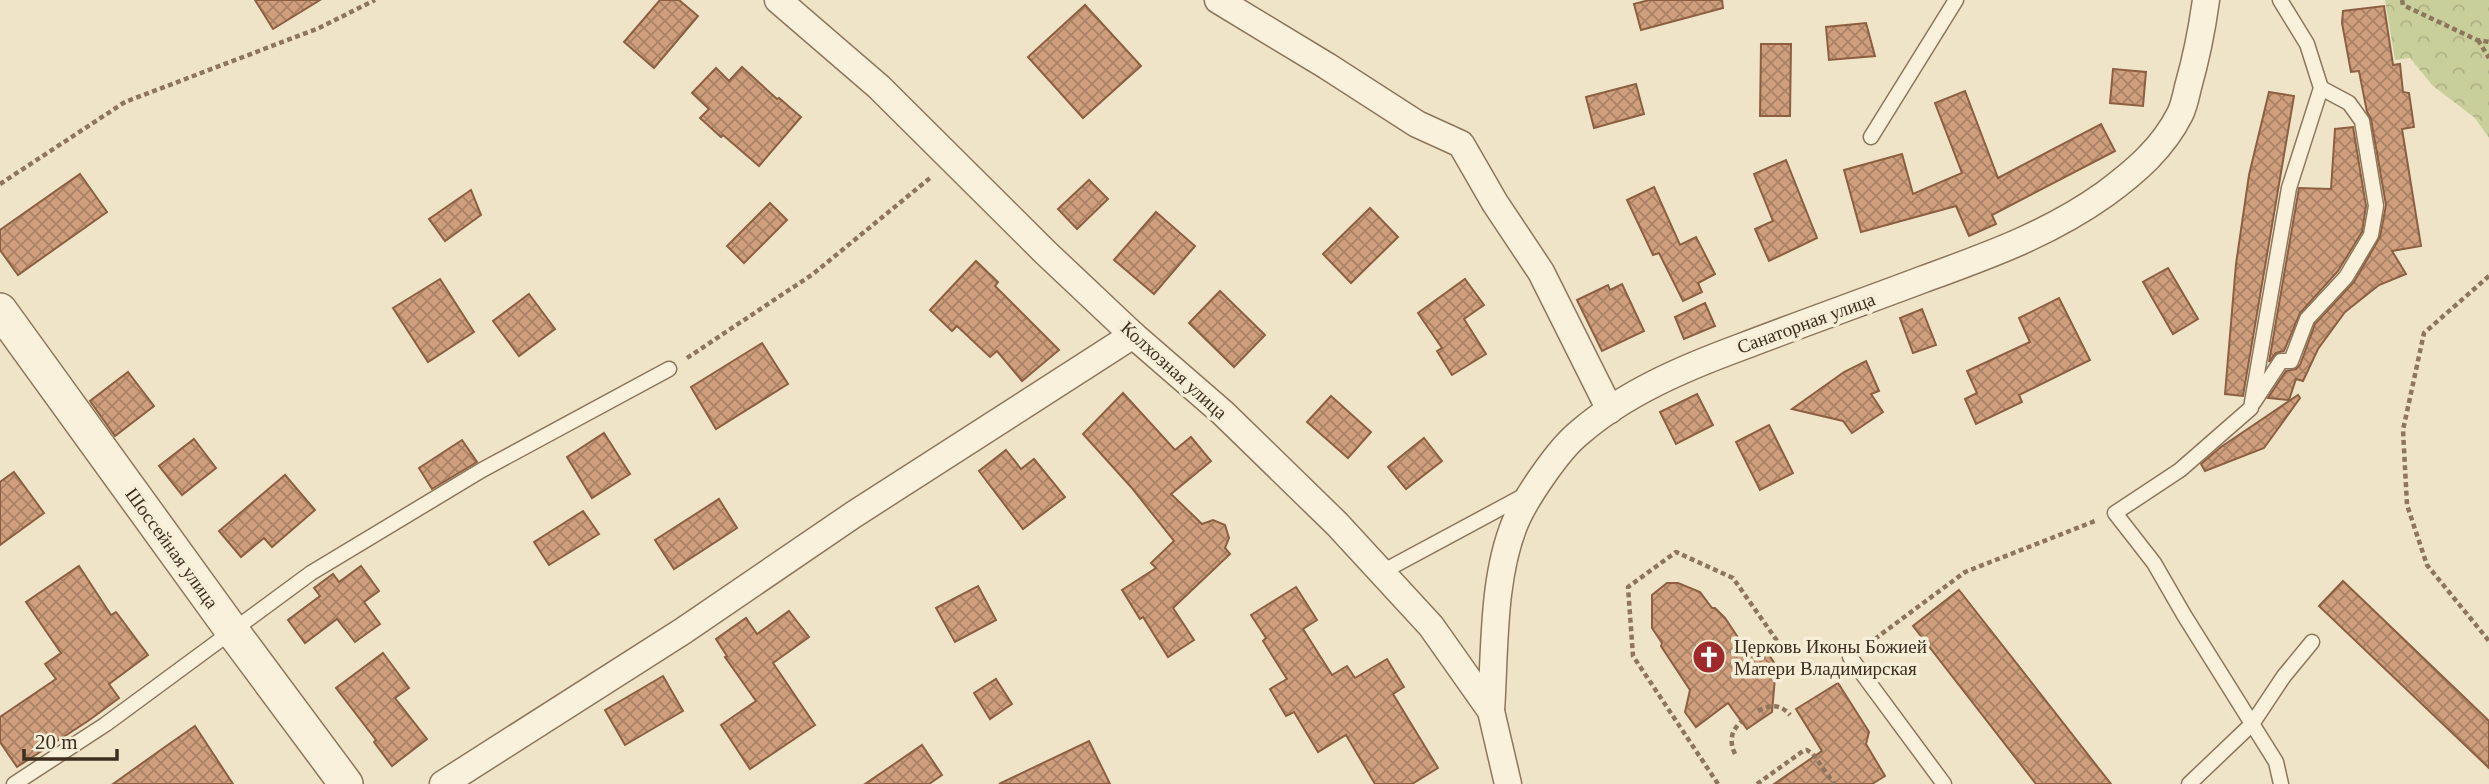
<svg xmlns="http://www.w3.org/2000/svg" width="2489" height="784" viewBox="0 0 2489 784" font-family="Georgia,serif">
	<defs>
		<pattern id="forest-crowns" width="20" height="18" patternUnits="userSpaceOnUse" patternTransform="scale(1.75)"><rect width="20" height="18" fill="#c9cf9b"/><path d="M2 6a3 3 0 1 1 6 0M12 15a3 3 0 1 1 6 0" fill="none" stroke="#aeb285"/></pattern>
		<pattern id="building-cross-hatch" width="8" height="8" patternUnits="userSpaceOnUse" patternTransform="scale(1.75)"><rect width="8" height="8" fill="#cf9f7d"/><path d="M0 0l8 8M0 8l8-8" fill="none" stroke="#a98266"/></pattern>
	</defs>
	<rect width="100%" height="100%" fill="#f0e4c8"/>
	<polygon fill="url(#forest-crowns)" points="2385,0 2489,0 2489,138 2475,118 2433,86 2410,58 2395,60"/>
	<g fill="url(#building-cross-hatch)" stroke="#8d5f41" stroke-width="2">
		<polygon points="255,0 320,0 273,29"/>
		<polygon points="660,0 679,0 698,16 654,68 624,42"/>
		<polygon points="1649,0 1722,0 1723,8 1641,30 1634,4"/>
		<polygon points="1085,5 1141,66 1083,118 1028,57"/>
		<polygon points="2384,6 2393,65 2400,64 2403,92 2409,93 2414,127 2402,129 2421,246 2392,251 2406,274 2379,285 2345,312 2318,349 2303,381 2296,379 2289,400 2268,398 2286,371 2296,369 2300,365 2315,324 2354,282 2380,237 2386,205 2371,119 2367,112 2359,71 2351,72 2342,23 2343,11"/>
		<polygon points="1866,23 1875,56 1829,60 1826,27"/>
		<polygon points="1761,44 1791,44 1790,116 1760,116"/>
		<polygon points="742,67 777,99 779,98 801,117 759,166 723,135 721,137 700,118 709,109 692,93 716,68 729,81"/>
		<polygon points="2113,69 2146,72 2143,106 2110,103"/>
		<polygon points="1636,84 1644,114 1594,128 1586,97"/>
		<polygon points="1965,91 1998,178 2101,124 2115,151 1992,215 1996,224 1969,236 1956,206 1861,232 1844,170 1902,154 1913,194 1962,173 1935,103"/>
		<polygon points="2269,92 2294,96 2243,396 2225,394 2236,264 2249,175"/>
		<polygon points="2353,127 2366,206 2362,232 2338,271 2300,313 2284,351 2276,353 2269,362 2299,188 2331,189 2335,129"/>
		<polygon points="1786,160 1817,238 1769,261 1755,229 1773,221 1754,174"/>
		<polygon points="80,174 107,212 18,275 0,250 0,230"/>
		<polygon points="1089,180 1108,199 1077,229 1058,209"/>
		<polygon points="1654,187 1680,245 1696,237 1715,274 1698,283 1702,292 1683,301 1659,253 1653,255 1627,200"/>
		<polygon points="471,190 481,215 445,241 429,219"/>
		<polygon points="770,203 787,220 744,263 727,246"/>
		<polygon points="1370,208 1398,237 1351,283 1323,254"/>
		<polygon points="1156,212 1195,246 1154,294 1114,260"/>
		<polygon points="976,261 998,282 995,286 1059,350 1022,381 997,351 990,357 957,326 952,331 930,310"/>
		<polygon points="2168,268 2198,319 2173,334 2143,282"/>
		<polygon points="440,279 474,332 428,362 393,308"/>
		<polygon points="1465,279 1484,305 1464,319 1486,354 1452,375 1437,351 1442,348 1418,313"/>
		<polygon points="1622,284 1644,331 1602,351 1577,300 1608,285 1610,290"/>
		<polygon points="1220,291 1265,335 1234,367 1189,323"/>
		<polygon points="529,294 555,329 519,356 493,321"/>
		<polygon points="2059,298 2090,360 2019,395 2022,402 1976,424 1965,399 1977,393 1967,371 2030,342 2019,318"/>
		<polygon points="1705,303 1715,326 1684,339 1675,317"/>
		<polygon points="1922,309 1936,345 1913,353 1900,318"/>
		<polygon points="762,343 788,384 716,429 691,387"/>
		<polygon points="1866,361 1879,391 1871,394 1883,412 1852,433 1843,421 1792,409 1844,372"/>
		<polygon points="128,372 154,406 115,436 90,401"/>
		<polygon points="1123,393 1175,450 1191,437 1211,461 1171,494 1202,524 1213,520 1225,525 1229,538 1225,548 1230,554 1173,608 1194,640 1168,657 1143,617 1140,619 1122,590 1156,568 1151,563 1174,541 1131,487 1083,434"/>
		<polygon points="1697,394 1713,425 1676,444 1660,412"/>
		<polygon points="2298,395 2300,398 2264,448 2205,471 2201,464 2221,447"/>
		<polygon points="1331,396 1371,432 1348,458 1307,422"/>
		<polygon points="1769,425 1793,473 1760,490 1736,442"/>
		<polygon points="604,433 630,474 592,498 567,457"/>
		<polygon points="1424,438 1442,461 1406,489 1388,467"/>
		<polygon points="194,439 216,468 182,495 159,466"/>
		<polygon points="462,440 477,462 432,489 419,468"/>
		<polygon points="1006,450 1021,469 1034,459 1065,497 1023,529 979,471"/>
		<polygon points="14,472 44,513 0,545 0,482"/>
		<polygon points="285,475 315,510 272,547 264,538 241,557 219,531"/>
		<polygon points="719,499 737,528 674,569 655,540"/>
		<polygon points="583,511 599,534 549,565 534,542"/>
		<polygon points="79,566 111,615 116,612 148,655 109,684 119,698 88,721 17,767 0,742 0,717 56,679 45,664 61,653 26,602"/>
		<polygon points="361,566 379,591 364,602 380,624 355,642 337,619 305,643 288,620 320,596 314,588 333,574 339,582"/>
		<polygon points="2343,581 2489,721 2489,768 2319,606"/>
		<polygon points="1667,583 1678,583 1700,592 1712,608 1715,608 1725,618 1747,651 1769,655 1776,666 1772,712 1747,729 1728,703 1696,727 1685,712 1690,690 1661,646 1662,643 1652,628 1652,595"/>
		<polygon points="978,586 996,620 955,642 936,608"/>
		<polygon points="1296,587 1317,620 1303,629 1332,675 1347,666 1355,678 1387,659 1404,687 1393,694 1438,768 1412,784 1375,784 1346,735 1318,752 1294,712 1286,716 1270,689 1287,679 1263,641 1266,638 1251,615"/>
		<polygon points="1959,590 2111,784 2036,784 1913,626"/>
		<polygon points="789,611 809,637 773,663 815,725 750,769 721,725 756,701 725,657 727,656 716,639 746,618 757,634"/>
		<polygon points="383,653 409,688 395,698 427,739 392,766 374,742 376,740 336,688"/>
		<polygon points="663,676 683,711 625,745 605,710"/>
		<polygon points="996,679 1012,704 990,719 974,693"/>
		<polygon points="1838,683 1869,732 1866,744 1885,776 1872,784 1774,784 1822,751 1796,709"/>
		<polygon points="195,726 233,784 113,784 162,749"/>
		<polygon points="1089,741 1110,784 999,784"/>
		<polygon points="922,745 942,775 929,784 865,784"/>
	</g>
	<g fill="none" stroke-linecap="round" stroke-linejoin="round">
		<defs>
			<g id="service">
				<polyline points="2280,0 2307,44 2321,88 2289,188 2251,408 2180,470 2115,513 2154,563 2184,615 2276,762 2281,784"/>
				<polyline points="1871,137 1956,0"/>
				<polyline points="2254,402 2281,361 2291,361 2307,319 2346,277 2371,235 2376,206 2362,121 2349,103 2321,88"/>
				<polyline points="1382,572 1527,494"/>
				<polyline points="1850,657 1944,784"/>
				<polyline points="14,784 106,724 311,573 482,470 669,369"/>
				<polyline points="2189,784 2252,724 2284,676 2312,642"/>
			</g>
			<g id="minor">
				<polyline points="778,0 879,87 1046,253 1133,335 1223,413 1337,524 1431,626 1491,711 1508,784"/>
				<polyline points="1218,0 1327,66 1417,124 1461,144 1495,203 1541,272 1610,410"/>
				<path d="M1491 711C1495 652 1492 579 1515 523 1525 499 1558 450 1579 433 1625 393 1684 368 1741 347 1801 324 1863 302 1924 279 1987 256 2049 234 2105 194 2135 172 2163 148 2180 114 2184 106 2186 96 2188 87 2196 59 2202 29 2206 0"/>
				<polyline points="443,784 683,631 853,515 1133,335"/>
			</g>
			<polyline id="tertiary" points="0,310 233,632 346,784"/>
		</defs>
		<use href="#service" stroke="#8d765c" stroke-width="17"/>
		<use href="#minor" stroke="#8d765c" stroke-width="29"/>
		<use href="#tertiary" stroke="#8d765c" stroke-width="36"/>
		<g stroke="#8d765c" stroke-width="4.5" stroke-dasharray="5 3.5" stroke-linecap="butt">
			<polyline points="2402,0 2403,5 2477,40 2489,42"/>
			<polyline points="2478,40 2489,58"/>
			<polyline points="0,184 125,102 319,28 375,0"/>
			<polyline points="2489,276 2424,333 2403,430 2407,505 2427,565 2489,641"/>
			<polyline points="687,358 813,274 930,178"/>
			<polyline points="1868,644 1965,572 2095,521"/>
			<path d="M1758 711C1770 704 1781 704 1790 715"/>
			<path d="M1735 754C1729 741 1731 731 1741 722"/>
			<polyline points="1718,784 1633,656 1628,587 1676,552 1733,578 1787,655"/>
			<polyline points="1757,784 1803,751 1807,750 1813,754 1834,784"/>
		</g>
		<use href="#service" stroke="#faf1dc" stroke-width="14"/>
		<use href="#minor" stroke="#faf1dc" stroke-width="26"/>
		<use href="#tertiary" stroke="#faf1dc" stroke-width="33"/>
	</g>
	<defs>
		<symbol id="church-disc" viewBox="-11 -11 22 22"><circle r="9.5" fill="#9e2a2b" stroke="#f7eed8"/><path d="M-1.2-6h2.4v3.5h3.3v2.4h-3.3V6h-2.4V-.1h-3.3v-2.4h3.3Z" fill="#fff"/></symbol>
	</defs>
	<g fill-rule="evenodd">
		<use href="#church-disc" x="1690" y="638" width="38" height="38"/>
	</g>
	<g text-anchor="middle" dominant-baseline="central" stroke-width="7" stroke-linejoin="round" paint-order="stroke">
		<g font-size="19" fill="#3d2e20" stroke="#f7eed8">
			<text transform="translate(1806 323) rotate(-20)">Санаторная улица</text>
			<text transform="translate(1174 370) rotate(42)">Колхозная улица</text>
			<text transform="translate(172 548) rotate(54)">Шоссейная улица</text>
		</g>
		<g font-size="19" fill="#3d2e20" stroke="#f7eed8" text-anchor="start">
			<text x="1734" y="646">Церковь Иконы Божией<tspan x="1734" dy="22">Матери Владимирская</tspan></text>
		</g>
	</g>
	<path d="M24 749v10h93v-10" fill="none" stroke="#3d2e20" stroke-width="3.5"/>
	<text x="35" y="749" font-size="21" fill="#3d2e20" stroke="#f7eed8" stroke-width="5" paint-order="stroke">20 m</text>
</svg>
